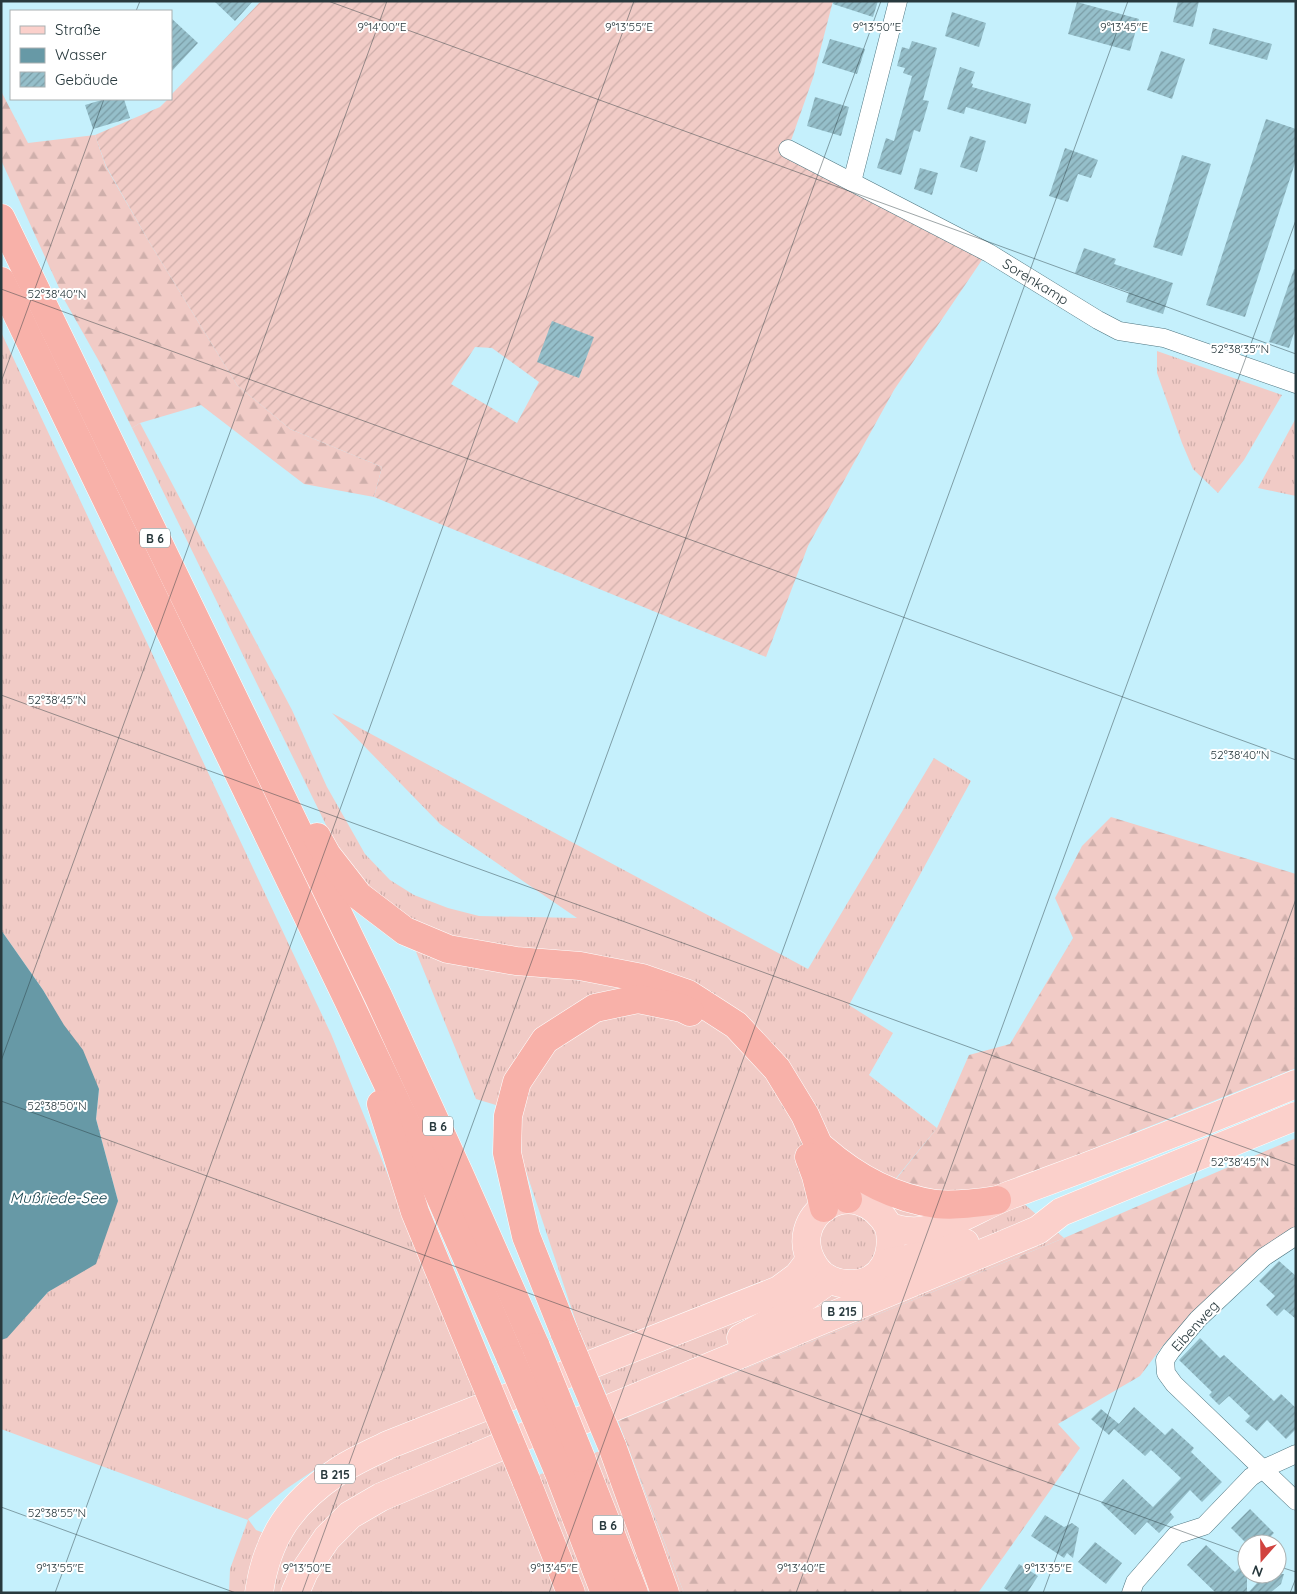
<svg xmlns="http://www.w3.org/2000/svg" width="1297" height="1594" viewBox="0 0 1297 1594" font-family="Quicksand,sans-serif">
	<defs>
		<pattern id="grass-tufts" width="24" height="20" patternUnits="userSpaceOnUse" patternTransform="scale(1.25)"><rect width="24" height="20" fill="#f1cbc6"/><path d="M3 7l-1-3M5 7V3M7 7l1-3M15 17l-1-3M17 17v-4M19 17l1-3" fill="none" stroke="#cfafab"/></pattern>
		<pattern id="forest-firs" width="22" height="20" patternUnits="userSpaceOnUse" patternTransform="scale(1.25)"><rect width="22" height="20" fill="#f1cbc6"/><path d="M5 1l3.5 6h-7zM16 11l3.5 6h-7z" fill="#cfafab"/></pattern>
		<pattern id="garden-furrows" width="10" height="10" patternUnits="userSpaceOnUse" patternTransform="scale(1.25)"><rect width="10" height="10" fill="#f1cbc6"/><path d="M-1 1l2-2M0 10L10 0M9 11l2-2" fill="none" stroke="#cfafab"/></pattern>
		<pattern id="building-hatch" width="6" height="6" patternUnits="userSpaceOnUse" patternTransform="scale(1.25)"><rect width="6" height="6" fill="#95bfca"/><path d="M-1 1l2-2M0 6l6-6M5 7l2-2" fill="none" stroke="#7a9ca5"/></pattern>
	</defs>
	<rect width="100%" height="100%" fill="#c5f0fc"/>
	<g fill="url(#grass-tufts)" fill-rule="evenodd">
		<path d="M1 332 331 1034 512 1483 513 1485 625 1441 684 1593H229L230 1569 248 1520 1 1429V1340L7 1337 48 1292 64 1282 118 1201 96 1119 99 1089 43 990 1 930ZM326 1462 264 1533 256 1530 248 1519 286 1489Z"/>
		<polygon points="1157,351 1282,395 1244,460 1218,493 1193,469 1182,443 1157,373"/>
		<polygon points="1296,418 1296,496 1258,488"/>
		<polygon points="140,423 292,710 327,787 365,854 390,880 414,895 448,908 479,916 577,918 440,824 332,713 808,969 934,758 971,781 849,1005 893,1033 869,1075 937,1128 893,1182 1002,1185 1064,1238 618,1421 578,1328 521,1156 522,1113 476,1099 399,910 371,889 346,859 327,827 132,428"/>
	</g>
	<g fill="url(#forest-firs)">
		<polygon points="1,91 28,143 95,135 106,167 148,240 237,385 290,429 382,467 374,497 304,484 201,405 140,423 132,428 100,363 65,301 1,160"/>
		<polygon points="1111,817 1296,874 1296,1068 1002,1185 947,1194 893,1183 937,1128 969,1055 1010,1044 1073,938 1055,898 1082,846"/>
		<polygon points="1296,1138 1296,1226 1246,1262 1165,1343 1140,1376 1058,1424 1080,1448 978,1593 684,1593 618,1421 1064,1238"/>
	</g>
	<path fill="url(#garden-furrows)" fill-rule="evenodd" d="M263 1H833L813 78 788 149 984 257 894 390 808 546 766 657 374 497 382 467 290 429 237 385 148 240 106 166 95 135 160 107 168 99H171V95L259 3ZM475 347 492 348 539 382 517 423 451 384Z"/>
	<polygon fill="#6799a6" points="1,930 43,990 64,1025 83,1050 99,1089 96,1119 118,1201 96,1264 48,1292 7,1338 1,1340"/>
	<g fill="url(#building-hatch)">
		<polygon points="214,1 253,1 235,21"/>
		<polygon points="834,1 878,1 873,17 833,4"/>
		<polygon points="1178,1 1199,1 1193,27 1173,22"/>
		<polygon points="1077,2 1139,19 1130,51 1068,34"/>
		<polygon points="952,12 986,23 979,47 945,36"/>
		<polygon points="171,18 198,43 171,72"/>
		<polygon points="1213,28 1272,44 1267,60 1209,44"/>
		<polygon points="830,39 865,49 857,74 822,63"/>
		<polygon points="912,41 937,48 923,100 929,101 920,132 914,130 901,175 877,168 886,138 894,141 912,76 903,73 905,68 897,66 902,47 909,49"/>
		<polygon points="1161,51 1185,59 1172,99 1147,90"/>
		<polygon points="960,67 975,72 971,83 973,84 972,87 1031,104 1026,124 966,107 964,114 947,109"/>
		<polygon points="815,97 849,107 841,136 807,126"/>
		<polygon points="105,99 124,99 130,118 93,129 85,105"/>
		<polygon points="1266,119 1296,129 1296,160 1245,317 1206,305"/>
		<polygon points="970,136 986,141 977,172 960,167"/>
		<polygon points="1065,148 1098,160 1091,178 1078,174 1068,202 1049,196"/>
		<polygon points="1182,155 1211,164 1182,256 1153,247"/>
		<polygon points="920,168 938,173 932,195 914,189"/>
		<polygon points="1084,248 1116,259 1114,264 1173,283 1163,314 1126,302 1129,292 1075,273"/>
		<polygon points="1294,269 1296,270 1296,327 1289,348 1269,342"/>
		<polygon points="552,321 594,337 579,378 537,362"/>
		<polygon points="1279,1261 1296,1276 1296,1319 1284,1309 1277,1316 1266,1305 1275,1296 1259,1281"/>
		<polygon points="1200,1338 1220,1358 1224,1355 1274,1401 1281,1394 1296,1408 1296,1429 1286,1439 1267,1420 1257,1431 1245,1421 1250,1416 1229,1396 1219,1405 1209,1395 1212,1392 1179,1360"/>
		<polygon points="1134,1407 1165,1435 1172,1428 1194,1448 1191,1452 1222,1482 1202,1502 1190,1490 1170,1512 1174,1517 1159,1533 1147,1522 1135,1535 1101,1503 1123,1479 1153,1507 1181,1478 1151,1450 1145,1456 1114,1429 1109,1435 1091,1419 1101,1409 1119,1424 1116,1427"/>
		<polygon points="1250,1509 1274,1533 1263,1544 1247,1544 1231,1528"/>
		<polygon points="1045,1515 1064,1527 1072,1523 1079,1528 1073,1558 1067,1553 1064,1558 1031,1536"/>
		<polygon points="1095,1542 1122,1563 1106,1584 1078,1562"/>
		<polygon points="1206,1545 1235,1572 1247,1560 1247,1593 1216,1593 1187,1565"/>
		<polygon points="1019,1564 1038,1576 1027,1593 1011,1593 1004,1588"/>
		<polygon points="1265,1574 1284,1574 1281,1584 1270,1593 1248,1593"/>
	</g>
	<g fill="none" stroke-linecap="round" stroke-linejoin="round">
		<defs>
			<g id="street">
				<path id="s1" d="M788 149 989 253 1098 320 1119 331 1164 338 1296 384"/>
				<polyline points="852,182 898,1"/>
				<polyline points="1296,1236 1264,1257 1198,1319 1171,1351 1165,1360 1166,1373 1174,1384 1296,1501"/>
				<polyline points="1131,1593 1135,1582 1176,1535 1204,1526 1251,1477 1263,1469 1296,1454"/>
			</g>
			<g id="primary">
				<path d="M889 1227C895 1254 883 1285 851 1284 837 1284 823 1279 815 1267 781 1217 856 1167 889 1227 904 1231 915 1233 930 1229 959 1222 983 1205 1010 1195 1106 1160 1201 1123 1296 1084"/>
				<polyline points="887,1263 942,1252 965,1243"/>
				<polyline points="741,1338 769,1323 829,1280"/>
				<polyline points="558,1423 580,1421 1038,1230 1061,1212 1296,1116"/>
				<path d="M259 1593C267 1537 291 1503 337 1472 353 1461 372 1453 388 1445L779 1290 798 1276 810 1260"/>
				<polyline points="295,1593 304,1572 327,1538 350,1515 381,1497 561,1421"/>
			</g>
			<g id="highway">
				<polyline points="1,218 378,996 459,1173 536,1347"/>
				<polyline points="1,281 348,1000 431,1176 511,1359"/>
				<polyline points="317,837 327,855 359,896 405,931 448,949 516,961 580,966 642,978 688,994 736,1025 777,1069 805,1115 831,1173 848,1199"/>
				<polyline points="381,1104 415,1212 481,1372"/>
				<path d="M823 1149C855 1177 893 1198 936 1204 956 1206 977 1203 997 1200"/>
				<polyline points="809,1157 816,1176 824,1208"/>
				<polyline points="565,1334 526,1236 507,1153 508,1116 517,1082 545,1040 595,1008 638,999 682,1008 690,1012"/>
				<polyline points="612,1446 665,1593"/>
				<polyline points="581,1458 634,1593"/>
				<polyline points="557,1468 605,1593"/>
				<polyline points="526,1480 571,1593"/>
			</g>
		</defs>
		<use href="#street" stroke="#4d747f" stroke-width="19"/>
		<use href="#primary" stroke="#fff" stroke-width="29"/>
		<use href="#highway" stroke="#fff" stroke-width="29"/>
		<use href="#street" stroke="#fff" stroke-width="18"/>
		<use href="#primary" stroke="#fbd0cb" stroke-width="28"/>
		<use href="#highway" stroke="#f8b1a9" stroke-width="28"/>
		<defs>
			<g id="highway-bridge">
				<polyline points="565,1334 612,1446"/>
				<polyline points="536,1347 581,1458"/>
				<polyline points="511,1359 557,1468"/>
				<polyline points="481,1372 526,1480"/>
			</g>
		</defs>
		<use href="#highway-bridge" stroke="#fff" stroke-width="29" stroke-linecap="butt"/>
		<use href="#highway-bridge" stroke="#f8b1a9" stroke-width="28"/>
	</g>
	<path fill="none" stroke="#28393d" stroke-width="1" stroke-opacity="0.45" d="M328 1 1296 354M136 11 140 1M1 289 1296 760M1 382 104 99M1 695 1296 1166M1 1061 387 1M1 1101 1247 1555M1 1507 236 1593M1277 1566 1296 1572M55 1593 634 1M302 1593 881 1M549 1593 1128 1M796 1593 1296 220M1043 1593 1296 899M1290 1593 1296 1578"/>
	<g text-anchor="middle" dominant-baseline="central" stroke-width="4" stroke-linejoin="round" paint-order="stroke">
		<g fill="#fff" stroke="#687477" stroke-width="1">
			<rect x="140" y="528.5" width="30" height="19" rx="4"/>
			<rect x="423" y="1116.5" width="30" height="19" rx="4"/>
			<rect x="822" y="1301.5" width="40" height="19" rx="4"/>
			<rect x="315" y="1464.5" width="40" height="19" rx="4"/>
			<rect x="593" y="1515.5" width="30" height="19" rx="4"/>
		</g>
		<g font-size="12" font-weight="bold" fill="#28393d">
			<text x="155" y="538">B 6</text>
			<text x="438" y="1126">B 6</text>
			<text x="842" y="1311">B 215</text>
			<text x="335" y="1474">B 215</text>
			<text x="608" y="1525">B 6</text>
		</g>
		<g font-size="14" fill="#28393d" stroke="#fff">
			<text stroke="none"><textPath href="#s1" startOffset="281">Sorenkamp</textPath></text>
			<text transform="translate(1195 1326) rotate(-48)">Eibenweg</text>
		</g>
		<g font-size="15" font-style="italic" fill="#15434e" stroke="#fff">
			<text x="58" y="1197">Mußriede-See</text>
		</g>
	</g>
	<g font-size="12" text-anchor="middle" fill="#28393d" stroke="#fff" stroke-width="4" stroke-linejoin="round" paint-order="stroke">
		<text x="629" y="31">9°13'55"E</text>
		<text x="877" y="31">9°13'50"E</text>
		<text x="1124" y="31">9°13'45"E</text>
		<text x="382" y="31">9°14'00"E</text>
		<text x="57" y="298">52°38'40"N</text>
		<text x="1240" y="353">52°38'35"N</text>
		<text x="57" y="704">52°38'45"N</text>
		<text x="1240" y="759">52°38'40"N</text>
		<text x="57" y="1110">52°38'50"N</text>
		<text x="1240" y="1166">52°38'45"N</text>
		<text x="57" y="1517">52°38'55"N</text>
		<text x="60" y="1572">9°13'55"E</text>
		<text x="307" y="1572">9°13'50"E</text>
		<text x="554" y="1572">9°13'45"E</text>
		<text x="801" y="1572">9°13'40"E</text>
		<text x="1048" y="1572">9°13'35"E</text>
	</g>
	<rect width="1297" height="1594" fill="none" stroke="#28393d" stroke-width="5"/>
	<rect x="10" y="10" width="162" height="90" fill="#ffffff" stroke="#a9b0b1"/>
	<rect x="20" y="26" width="25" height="8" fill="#fbd0cb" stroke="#a9b0b1"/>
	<text x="55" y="35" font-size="15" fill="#28393d">Straße</text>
	<rect x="20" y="48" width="25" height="15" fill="#6799a6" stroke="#a9b0b1"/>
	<text x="55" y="60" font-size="15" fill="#28393d">Wasser</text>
	<rect x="20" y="72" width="25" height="15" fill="url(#building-hatch)" stroke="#a9b0b1"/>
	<text x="55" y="85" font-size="15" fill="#28393d">Gebäude</text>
	<g transform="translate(1262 1559) rotate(200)"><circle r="24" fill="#ffffff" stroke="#a9b0b1"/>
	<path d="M0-4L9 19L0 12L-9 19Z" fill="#d1433f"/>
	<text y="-8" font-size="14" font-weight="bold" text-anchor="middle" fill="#28393d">N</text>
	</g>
</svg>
